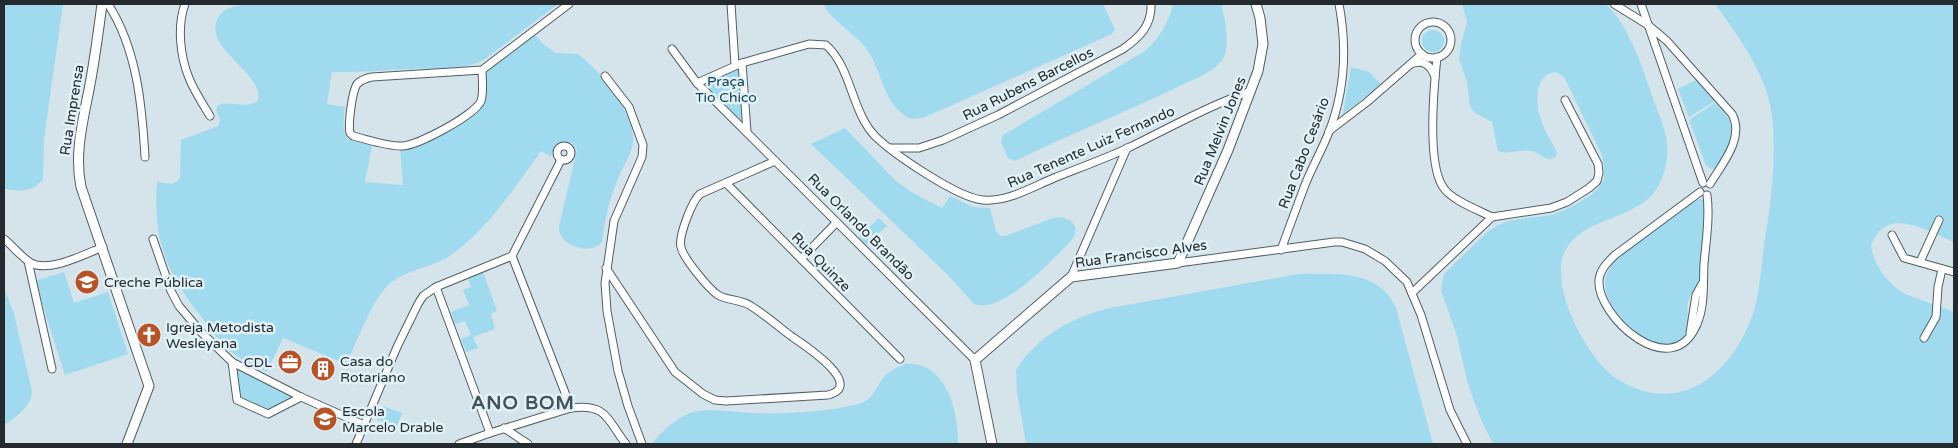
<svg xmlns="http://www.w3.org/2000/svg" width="1958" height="448" viewBox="0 0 1958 448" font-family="'Varela Round',sans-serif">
	<rect width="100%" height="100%" fill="#d4e4ea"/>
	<g fill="#a0daef">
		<path d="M4 4H63L44 139 43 179C33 192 18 193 4 188Z"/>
		<path d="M246 4H558L485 59C463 72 434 67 409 69 383 70 358 73 332 72L327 104 345 107C344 118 342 129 347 139L372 146 365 182 403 185 400 149 477 108 484 72 535 35 543 44 556 53 578 54C601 72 636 112 633 143 631 156 622 167 618 179 609 199 605 220 602 242 590 256 558 246 559 226L577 150 572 143 559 142 554 146 551 157 541 151C516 186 485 233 448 257 429 269 403 270 387 286 372 301 356 344 346 364L283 338 267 372C255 366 241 360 230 351 220 343 211 330 203 319 166 272 153 243 157 182L172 184 180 179 181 140 218 126 220 121 216 110 218 105C231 100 248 110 258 100 264 73 205 50 217 20 222 8 234 6 246 4Z"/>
		<path d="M823 4H1103L1115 30 1112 34 948 107 922 118 911 119C882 105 883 71 866 48 853 32 833 22 823 4Z"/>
		<path d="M1173 4H1221C1225 18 1231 48 1222 60 1213 73 1193 79 1180 86 1126 112 1070 134 1015 161L1008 158 1001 142 1003 135 1145 51C1159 39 1169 22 1173 4Z"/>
		<path d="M1462 4H1605C1630 24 1645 76 1656 107 1660 118 1666 131 1667 144 1669 162 1663 184 1650 197 1628 219 1579 221 1565 251 1548 286 1587 359 1617 379 1622 382 1628 385 1634 388 1696 412 1742 358 1756 303 1760 284 1762 264 1764 245 1771 205 1779 139 1769 101 1761 67 1735 31 1715 4H1954V242C1928 231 1885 204 1871 246 1874 266 1888 284 1905 294L1954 312V444H1493L1479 415 1467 381 1457 336 1441 290 1444 274 1486 233 1498 225 1512 220 1552 215 1571 207 1591 195 1599 187 1604 179V168L1602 155 1564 77 1556 72C1547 73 1541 78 1539 86 1534 104 1541 124 1550 139 1553 146 1558 150 1556 157 1546 163 1541 153 1531 151 1520 149 1509 155 1498 151L1492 122 1475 113 1470 106 1467 82 1459 59 1461 44 1467 22Z"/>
		<circle cx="1433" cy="41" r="11"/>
		<polygon points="739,66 744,126 701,84"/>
		<polygon points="1351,67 1369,72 1381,84 1343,114"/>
		<polygon points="1696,80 1715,101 1689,117 1678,89"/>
		<path d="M1715 103C1741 127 1733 140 1718 168 1712 170 1710 169 1706 165L1689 120Z"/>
		<path d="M845 128 895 180 911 192 942 208 950 196 973 207 990 208 996 231 1001 236H1005L1053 218C1069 214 1083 226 1071 241 1052 260 1003 314 974 304L948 275 811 144Z"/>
		<path d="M1701 199 1707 204 1701 280C1695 288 1690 294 1688 303 1686 314 1691 328 1684 337 1658 368 1590 304 1608 271 1617 254 1639 242 1654 231 1666 222 1688 201 1701 199Z"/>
		<polygon points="879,218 887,226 866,245 859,237"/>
		<polygon points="64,272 74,303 108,292 128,354 65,375 35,281"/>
		<polygon points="483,272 497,311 491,314 495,329 473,337 478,348 466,352 461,339 471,335 465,321 455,324 451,312 469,305 463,290 471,287 468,278"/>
		<path d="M1299 274C1335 274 1379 269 1396 308L1433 444H1026L1017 392 1016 370C1037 336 1073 317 1110 308Z"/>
		<path d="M4 288 14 314 32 391C31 407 16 417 4 425Z"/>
		<polygon points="234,364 299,397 267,412 239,399"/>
		<path d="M905 364C946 360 959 412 958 444H652C660 432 677 418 690 413 707 407 737 413 755 413 786 414 824 412 854 405 872 401 872 395 881 381 886 372 896 368 905 364Z"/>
		<polygon points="383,406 402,413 397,427 377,420"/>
	</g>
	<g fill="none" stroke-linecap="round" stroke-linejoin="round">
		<defs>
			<g id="minor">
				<path d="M108 4C137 49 142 105 145 157"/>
				<path d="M185 4C177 26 180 56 189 78 194 91 203 104 210 116"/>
				<polyline points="731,4 735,65"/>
				<path d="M1614 4 1648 25 1667 41 1732 114C1745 138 1722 164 1710 184"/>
				<polyline points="1641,4 1703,183"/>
				<circle cx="1433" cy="40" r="18"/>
				<polyline points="672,49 697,83 975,360"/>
				<path d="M1437 57C1434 86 1427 163 1443 187 1451 200 1478 210 1492 217"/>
				<polyline points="742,63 747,132"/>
				<path d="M1411 64C1423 59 1431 65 1435 77"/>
				<path d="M482 70C482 80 484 92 481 101 475 115 417 146 402 146 386 146 369 140 353 136L350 133C348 124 352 92 357 84 361 80 367 78 372 77L482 70 569 4"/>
				<polyline points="605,76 629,107 643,145 642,157 614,221 605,283 607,311 618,371 628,406 642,444"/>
				<path d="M697 83 742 63 809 44 826 45C852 68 851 112 876 137 895 155 958 198 983 200 1008 202 1032 187 1054 178 1079 168 1104 159 1128 148 1169 128 1208 106 1251 91"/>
				<polyline points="1329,131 1367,102 1422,54"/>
				<circle cx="564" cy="153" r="7"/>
				<path d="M890 148H919L943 140 998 115 1123 49C1140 37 1152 25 1151 4"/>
				<polyline points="726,183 900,359"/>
				<path d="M1700 192 1615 255C1608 262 1600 269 1599 280 1596 316 1672 385 1697 324 1705 306 1703 283 1704 264 1706 241 1710 217 1707 195"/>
				<polyline points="1892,235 1904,258 1954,272"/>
				<path d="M4 239C13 246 21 257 31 263 49 273 85 254 103 247"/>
				<polyline points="153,239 171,291 179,306 201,332 232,362 301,397 364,425"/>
				<path d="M1281 250C1289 228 1297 206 1305 185 1312 167 1322 150 1329 132 1345 91 1347 47 1339 4"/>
				<polyline points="512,256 571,408"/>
				<polyline points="801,259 836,223"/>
				<polyline points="28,261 52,369"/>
				<polyline points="1920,262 1939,220"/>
				<polyline points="1178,263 1334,242 1342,242 1365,249 1385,261 1407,282 1421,315 1450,410 1467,444"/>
				<path d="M606 268 675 372 703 394 715 400 726 401 828 395C867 385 801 343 791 336 778 326 765 315 751 306 741 299 728 301 718 295 709 289 683 258 681 247 678 237 692 201 700 194L775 161"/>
				<polyline points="1071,277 1127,148"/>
				<polyline points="436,287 490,433"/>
				<polyline points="1412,293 1492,217 1551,208 1567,202 1589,188 1597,181 1599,173 1598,164 1565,100"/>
				<polyline points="1690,333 1696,295 1702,284"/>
				<polyline points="1924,338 1936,317 1938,287 1942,269"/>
				<polyline points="232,362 237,400 268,414 301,397"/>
				<polyline points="504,428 528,444"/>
				<polyline points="356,444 397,347 418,304 423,296 436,287 512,256 561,160"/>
				<path d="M459 444 490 433 571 408C607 403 607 420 626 444"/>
			</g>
			<g id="tertiary">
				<path d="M102 4C99 27 96 50 92 73 86 111 73 149 81 187L149 386 127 444"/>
				<polyline points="992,444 975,360 1071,277 1178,263 1228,150 1258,71 1263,44 1260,18 1256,4"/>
			</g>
		</defs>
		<use href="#minor" stroke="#505f64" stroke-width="9"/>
		<use href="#tertiary" stroke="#505f64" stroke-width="11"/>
		<use href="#minor" stroke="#fff" stroke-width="7"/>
		<use href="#tertiary" stroke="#fff" stroke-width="9"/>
	</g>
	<defs>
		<symbol id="school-disc" viewBox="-11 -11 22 22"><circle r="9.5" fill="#b95326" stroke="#e1f1f8"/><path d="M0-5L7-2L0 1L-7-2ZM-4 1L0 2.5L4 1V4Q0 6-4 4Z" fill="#fff"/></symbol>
		<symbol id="church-disc" viewBox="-11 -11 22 22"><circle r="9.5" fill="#b95326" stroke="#e1f1f8"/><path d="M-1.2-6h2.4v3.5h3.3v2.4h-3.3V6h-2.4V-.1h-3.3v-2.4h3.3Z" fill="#fff"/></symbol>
		<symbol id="office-disc" viewBox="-11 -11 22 22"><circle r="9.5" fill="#b95326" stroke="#e1f1f8"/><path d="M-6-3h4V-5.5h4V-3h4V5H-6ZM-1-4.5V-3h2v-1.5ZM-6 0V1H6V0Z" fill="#fff"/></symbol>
		<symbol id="building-disc" viewBox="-11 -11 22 22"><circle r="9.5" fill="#b95326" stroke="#e1f1f8"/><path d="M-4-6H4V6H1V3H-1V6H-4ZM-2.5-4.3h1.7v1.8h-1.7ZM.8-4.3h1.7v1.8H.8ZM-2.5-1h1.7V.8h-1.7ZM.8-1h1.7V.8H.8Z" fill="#fff"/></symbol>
	</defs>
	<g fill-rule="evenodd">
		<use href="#school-disc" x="73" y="268" width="28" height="28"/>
		<use href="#church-disc" x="135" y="321" width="28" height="28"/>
		<use href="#office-disc" x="276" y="348" width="28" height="28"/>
		<use href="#building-disc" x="309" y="355" width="28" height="28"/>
		<use href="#school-disc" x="311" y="405" width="28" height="28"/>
	</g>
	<g text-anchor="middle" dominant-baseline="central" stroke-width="5" stroke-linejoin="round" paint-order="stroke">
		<g font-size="14" fill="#14414f" stroke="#e1f1f8">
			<text x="726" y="81">Praça<tspan x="726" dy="16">Tio Chico</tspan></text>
		</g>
		<g font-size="14" fill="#242a2d" stroke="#e1f1f8">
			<text transform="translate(1028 84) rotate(-27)">Rua Rubens Barcellos</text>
			<text transform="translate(72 110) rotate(-81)">Rua Imprensa</text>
			<text transform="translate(1220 131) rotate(-68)">Rua Melvin Jones</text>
			<text transform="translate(1091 147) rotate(-24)">Rua Tenente Luiz Fernando</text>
			<text transform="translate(1304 153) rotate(-69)">Rua Cabo Cesário</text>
			<text transform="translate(861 227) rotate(45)">Rua Orlando Brandão</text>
			<text transform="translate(1141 254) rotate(-8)">Rua Francisco Alves</text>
			<text transform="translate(821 262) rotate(45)">Rua Quinze</text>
		</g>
		<g font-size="14" fill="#242a2d" stroke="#e1f1f8" text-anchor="start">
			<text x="104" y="282">Creche Pública</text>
			<text x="166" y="327">Igreja Metodista<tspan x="166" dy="16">Wesleyana</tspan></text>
			<text x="340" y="361">Casa do<tspan x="340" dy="16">Rotariano</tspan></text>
			<text x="272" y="362" text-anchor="end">CDL</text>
			<text x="342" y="411">Escola<tspan x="342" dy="16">Marcelo Drable</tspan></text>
		</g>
		<g font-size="19" font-weight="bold" letter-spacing="1" fill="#455358" stroke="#e1f1f8">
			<text x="523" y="403">ANO BOM</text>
		</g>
	</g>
	<rect width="1958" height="448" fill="none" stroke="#242a2d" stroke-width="10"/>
</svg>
